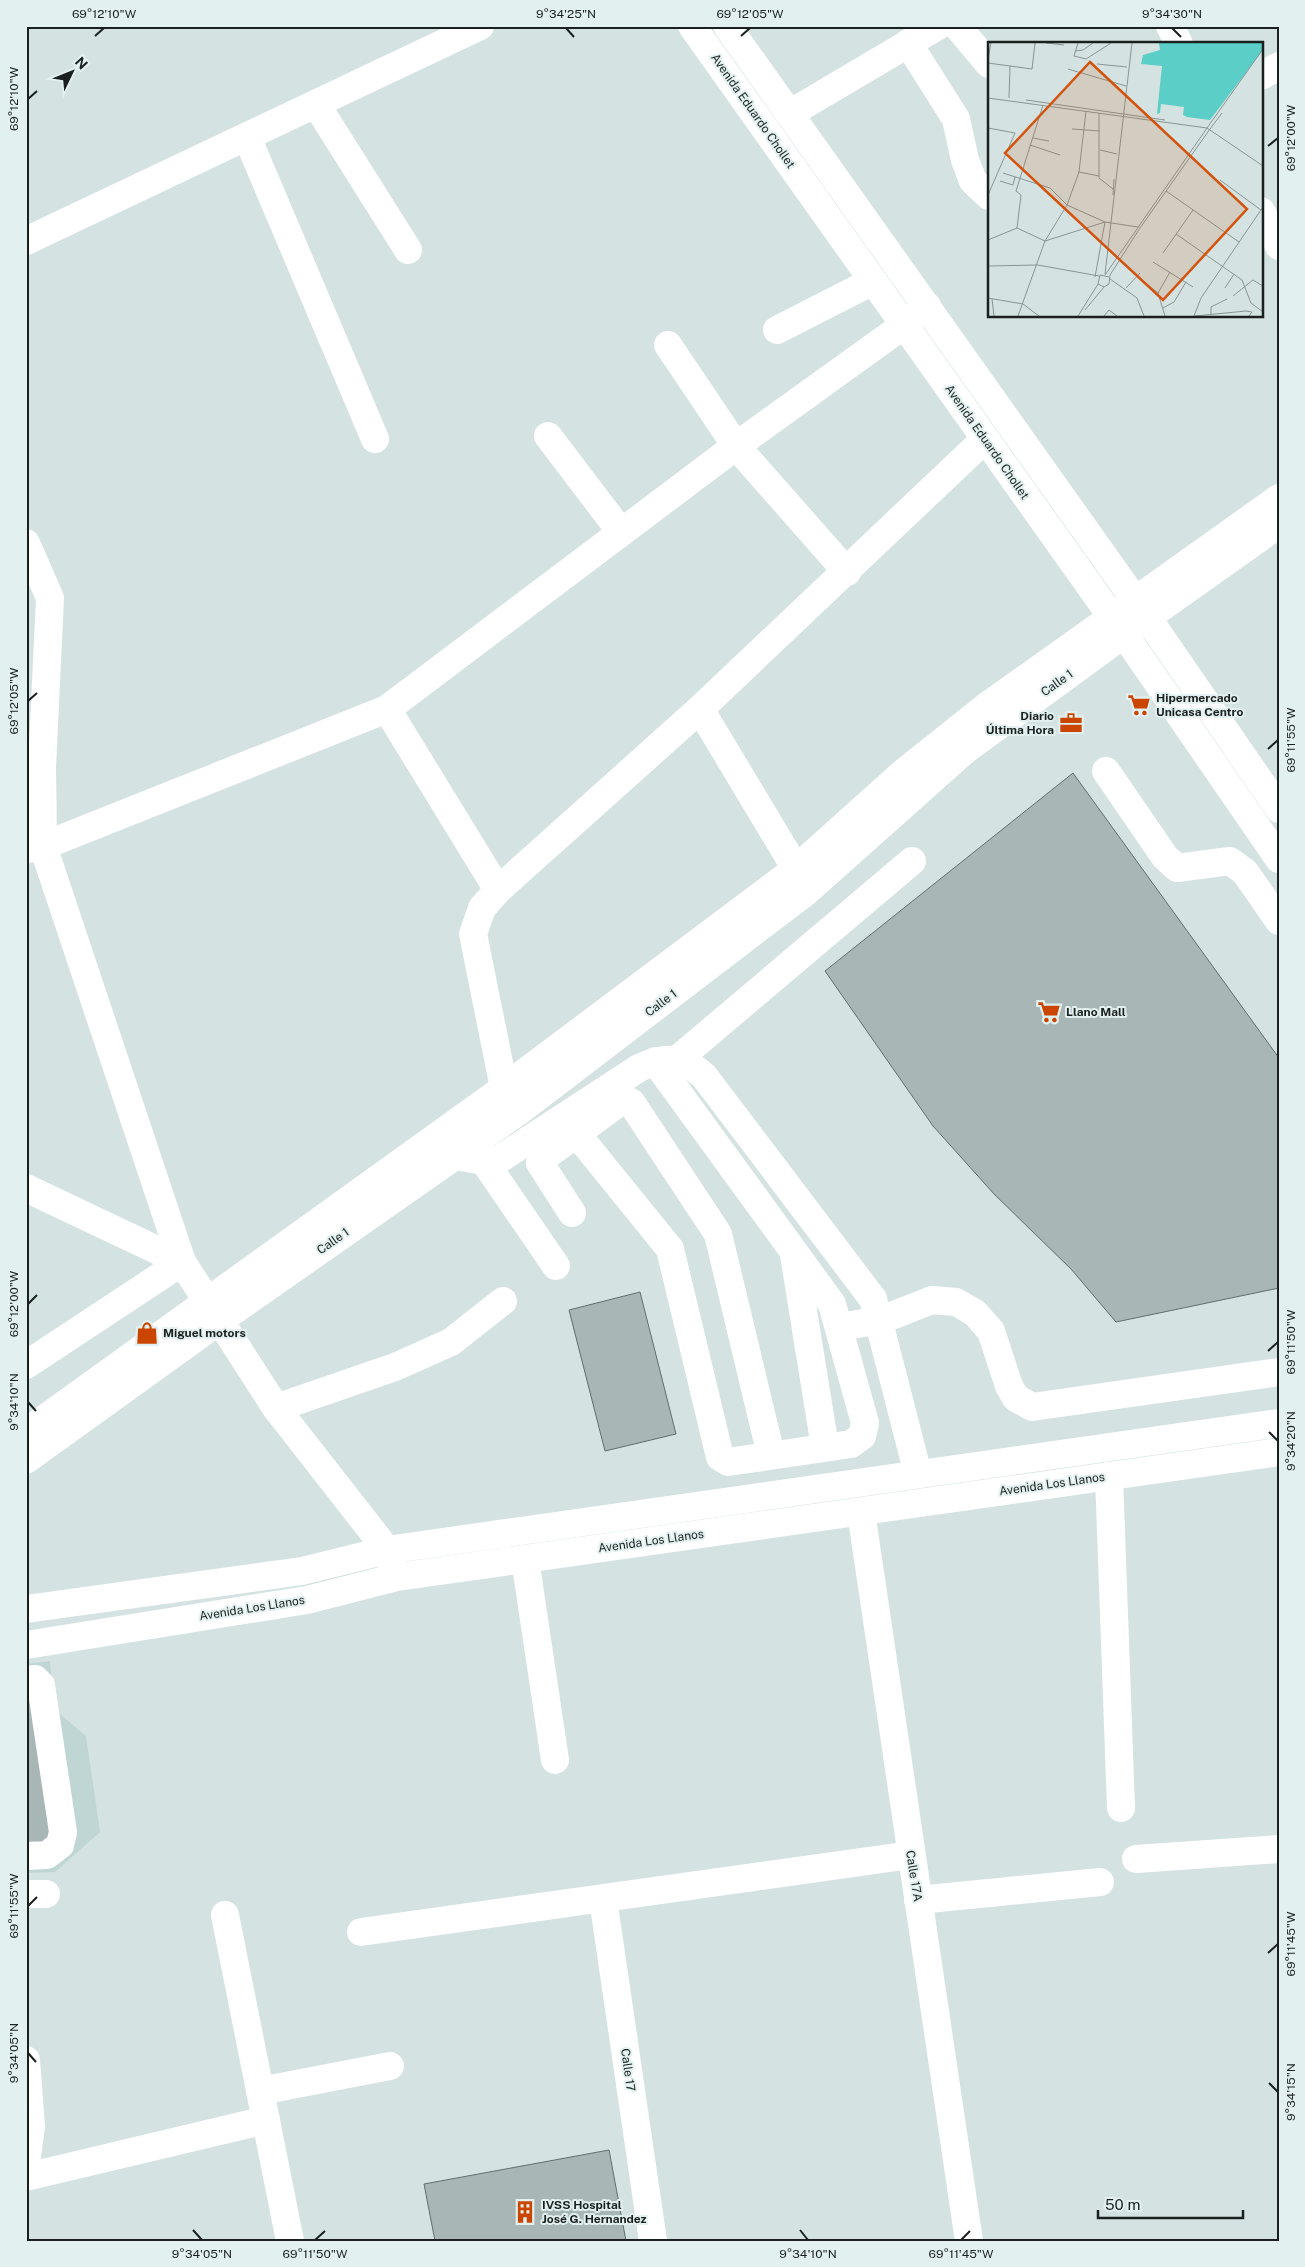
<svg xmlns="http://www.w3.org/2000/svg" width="1305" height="2267" viewBox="0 0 1305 2267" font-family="'Public Sans',sans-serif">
	<rect width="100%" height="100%" fill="#d4e3e1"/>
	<polygon fill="#bfd6d4" points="50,1661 54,1709 86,1736 100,1832 55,1872 26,1873 26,1664"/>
	<g fill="#a8b6b5" stroke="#626e6d">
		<polygon points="1073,773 1279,1058 1279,1288 1116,1322 1071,1269 994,1194 933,1126 825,971"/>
		<polygon points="640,1292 676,1434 605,1451 569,1310"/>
		<polygon points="26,1696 32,1696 52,1840 26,1844"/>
		<polygon points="609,2150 626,2241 435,2241 424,2184"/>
	</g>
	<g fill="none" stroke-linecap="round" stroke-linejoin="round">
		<g stroke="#fff" stroke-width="28">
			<polyline points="692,26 1124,634 1279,859"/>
			<polyline points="727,26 1147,617 1279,809"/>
			<polyline points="957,26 989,64"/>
			<polyline points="1170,26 1179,44"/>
			<polyline points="908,43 956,119 965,160 973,181 989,196"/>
			<polyline points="1261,76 1279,66"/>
			<polyline points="316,104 408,250"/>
			<polyline points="789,114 938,26"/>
			<polyline points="247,137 375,439"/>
			<polyline points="1261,211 1279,246"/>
			<polyline points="26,241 480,26"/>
			<polyline points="777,330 873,281"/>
			<polyline points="668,345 736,446 847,572"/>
			<polyline points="548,436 621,532"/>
			<polyline points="26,543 50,598 42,767 43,846 182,1262 276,1408 387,1550 392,1565"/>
			<polyline points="387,709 498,890"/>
			<polyline points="700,709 796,869"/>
			<polyline points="1106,771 1165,857 1177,868 1230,861 1245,872 1279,921"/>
			<polyline points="28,849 43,846 387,709 736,446 904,325 927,306"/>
			<polyline points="678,1059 912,861"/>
			<polyline points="504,1088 473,934 482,908 498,890 700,709 985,439"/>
			<polyline points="576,1133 670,1249 720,1457 728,1462 851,1444 862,1436 865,1423 832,1304 655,1061"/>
			<path d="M455 1156 484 1161 498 1160 639 1068C666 1056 681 1056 704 1076L873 1299 918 1474"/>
			<polyline points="484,1161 556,1266"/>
			<polyline points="26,1188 182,1262"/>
			<polyline points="572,1213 540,1163 543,1158 624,1099 631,1102 718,1234 771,1455"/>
			<polyline points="794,1255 825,1447"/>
			<polyline points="840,1327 881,1320 932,1300 956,1302 975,1313 991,1331 1009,1386 1016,1398 1032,1407 1279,1372"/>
			<polyline points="26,1365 182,1262"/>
			<polyline points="276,1408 395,1367 451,1342 503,1301"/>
			<polyline points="26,1432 504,1088 796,869 903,773 987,706 1279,498"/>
			<polyline points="26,1460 219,1321 519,1111 807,891 964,751 1124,634 1279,524"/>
			<polyline points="1109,1476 1121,1808"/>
			<polyline points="861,1512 969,2241"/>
			<polyline points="525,1559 555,1760"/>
			<polyline points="26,1609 302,1571 387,1550 1279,1423"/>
			<polyline points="26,1645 307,1600 397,1577 1279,1452"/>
			<polyline points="26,1680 35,1679 41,1685 63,1832 60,1845 47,1855 26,1856"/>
			<polyline points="1136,1859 1279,1849"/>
			<polyline points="26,1894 46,1894"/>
			<polyline points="603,1899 653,2241"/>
			<polyline points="918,1900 1100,1882"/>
			<polyline points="225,1915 290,2241"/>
			<polyline points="361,1932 911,1855"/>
			<polyline points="26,2060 31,2126 26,2164"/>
			<polyline points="260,2091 390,2066"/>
			<polyline points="26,2177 266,2120"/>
		</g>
	</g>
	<path fill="none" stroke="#1a201f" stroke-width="2" d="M566 28 574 37M1172 28 1181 37M95 36 104 28M741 36 750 28M28 99 37 91M1268 146 1278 138M28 701 37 693M1268 749 1278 740M28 1304 37 1295M1268 1351 1278 1342M28 1402 36 1411M1269 1432 1278 1441M28 1906 37 1897M1268 1953 1278 1944M28 2053 36 2062M1269 2083 1278 2092M193 2230 202 2240M800 2230 808 2240M315 2240 325 2231M961 2240 970 2231"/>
	<defs>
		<symbol id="supermarket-bare" viewBox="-9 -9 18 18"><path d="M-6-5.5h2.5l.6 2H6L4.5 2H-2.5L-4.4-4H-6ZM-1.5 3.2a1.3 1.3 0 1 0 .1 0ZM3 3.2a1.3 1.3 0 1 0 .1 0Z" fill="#ca4500" stroke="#e2f0ef" stroke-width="2.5" paint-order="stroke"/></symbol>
		<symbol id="office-bare" viewBox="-9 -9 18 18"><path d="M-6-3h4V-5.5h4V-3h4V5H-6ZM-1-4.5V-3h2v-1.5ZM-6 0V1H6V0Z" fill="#ca4500" stroke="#e2f0ef" stroke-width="2.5" paint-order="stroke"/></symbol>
		<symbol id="shop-bare" viewBox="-9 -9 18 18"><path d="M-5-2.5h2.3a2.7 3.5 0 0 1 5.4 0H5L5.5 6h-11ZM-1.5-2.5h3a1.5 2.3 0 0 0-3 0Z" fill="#ca4500" stroke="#e2f0ef" stroke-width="2.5" paint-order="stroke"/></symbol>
		<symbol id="building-bare" viewBox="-9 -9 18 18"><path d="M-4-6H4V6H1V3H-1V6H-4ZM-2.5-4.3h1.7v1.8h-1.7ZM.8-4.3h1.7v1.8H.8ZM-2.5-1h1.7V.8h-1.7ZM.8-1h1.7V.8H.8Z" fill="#ca4500" stroke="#e2f0ef" stroke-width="2.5" paint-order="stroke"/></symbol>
	</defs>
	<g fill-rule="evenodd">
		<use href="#supermarket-bare" x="1123" y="689" width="32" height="32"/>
		<use href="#office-bare" x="1055" y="707" width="32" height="32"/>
		<use href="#supermarket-bare" x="1033" y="996" width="32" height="32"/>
		<use href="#shop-bare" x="131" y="1317" width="32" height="32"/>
		<use href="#building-bare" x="509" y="2196" width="32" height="32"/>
	</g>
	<g text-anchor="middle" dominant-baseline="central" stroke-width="4" stroke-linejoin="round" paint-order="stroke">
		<g font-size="12" fill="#1a201f" stroke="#e2f0ef">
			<text transform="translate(753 111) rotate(55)">Avenida Eduardo Chollet</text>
			<text transform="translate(987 442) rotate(55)">Avenida Eduardo Chollet</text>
			<text transform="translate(1057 683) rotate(-36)">Calle 1</text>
			<text transform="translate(661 1003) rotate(-37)">Calle 1</text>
			<text transform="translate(333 1241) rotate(-35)">Calle 1</text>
			<text transform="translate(1052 1484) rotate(-8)">Avenida Los Llanos</text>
			<text transform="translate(651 1541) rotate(-8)">Avenida Los Llanos</text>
			<text transform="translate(252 1608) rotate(-9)">Avenida Los Llanos</text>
			<text transform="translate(914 1876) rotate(81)">Calle 17A</text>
			<text transform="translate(628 2070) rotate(82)">Calle 17</text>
		</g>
		<g font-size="12" font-weight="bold" fill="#1a201f" stroke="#e2f0ef" text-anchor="start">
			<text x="1156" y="698">Hipermercado<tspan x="1156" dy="14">Unicasa Centro</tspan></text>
			<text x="1054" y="716" text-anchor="end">Diario<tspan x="1054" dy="14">Última Hora</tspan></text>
			<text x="1066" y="1012">Llano Mall</text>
			<text x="163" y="1333">Miguel motors</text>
			<text x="542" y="2205">IVSS Hospital<tspan x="542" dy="14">José G. Hernandez</tspan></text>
		</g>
	</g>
	<g transform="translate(988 42)">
		<rect width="275" height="275" fill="#d4e3e1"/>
		<path d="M171 1H275V8L222 78 199 75 195 73 196 65 173 62 172 71 169 72 174 24 153 22 155 13 172 8Z" fill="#5acec7"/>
		<path fill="none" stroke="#8a9593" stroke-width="1" d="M58 1 76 3M90 1 86 14 98 17 123 1M275 7 219 86 275 124M87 9 95 8 105 1M0 17 3 1M0 21 44 27 47 1M109 22 139 25M80 27 138 44M0 56 219 86 117 233M21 56 22 24M38 58 177 78M111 71V136L125 147M0 86 27 91 0 153M84 87 112 89M222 87 234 71M45 96 61 99M42 103 72 113M112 108 129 112M91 130 111 134M15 131 62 146 79 163 117 180 150 185M232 138 273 168M12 139 25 143 27 135M178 149 251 200M125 153 126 137M29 186 57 199 117 180M188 192 254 238 263 261 275 270M0 198 29 186 33 153 28 149 55 63M175 211 205 168M165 220 205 245M0 224 50 223 111 234M117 232 144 1M149 234 170 251 177 274M107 235 117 180M121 235 112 233 110 242 116 245 121 242 122 233 152 186 222 87M122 237 149 256 156 274M138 246 152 231M237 246 246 232M170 251 182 230M245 254 265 238 275 244M0 256 35 262 51 274M4 257 6 274M175 266 186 260 198 240M97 268 116 245M223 272V265L239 257M30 274 57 199 79 163 91 130 98 69M90 274 110 242M116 274 121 268 129 274M206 274 213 256 275 165M207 274 258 269 264 270 261 274"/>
		<path fill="#d3530e" fill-opacity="0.15" stroke="#d3530e" stroke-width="2.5" d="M102 20 259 167 175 258 17 111Z"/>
		<rect width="275" height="275" fill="none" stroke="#1a201f" stroke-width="2.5"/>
	</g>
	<rect width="1305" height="2267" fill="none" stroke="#e2f0ef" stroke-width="55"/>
	<g transform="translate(72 72) rotate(47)" stroke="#e2f0ef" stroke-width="4" paint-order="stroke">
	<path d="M0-4L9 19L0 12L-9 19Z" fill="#1a201f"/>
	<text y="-8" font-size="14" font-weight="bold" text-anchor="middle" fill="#1a201f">N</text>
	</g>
	<path d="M1098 2210v8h145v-8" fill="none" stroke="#1a201f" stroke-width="2.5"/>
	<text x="1105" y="2210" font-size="15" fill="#1a201f" stroke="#e2f0ef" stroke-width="4" paint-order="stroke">50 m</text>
	<rect x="28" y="28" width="1250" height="2212" fill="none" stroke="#1a201f" stroke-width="2"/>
	<g font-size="12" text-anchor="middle" fill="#1a201f">
		<text x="104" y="18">69°12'10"W</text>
		<text x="566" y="18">9°34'25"N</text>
		<text x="750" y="18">69°12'05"W</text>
		<text x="1172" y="18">9°34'30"N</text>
		<text transform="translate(14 99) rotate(-90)" y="4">69°12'10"W</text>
		<text transform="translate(1291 138) rotate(-90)" y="4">69°12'00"W</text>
		<text transform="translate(14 701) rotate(-90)" y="4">69°12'05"W</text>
		<text transform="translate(1291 740) rotate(-90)" y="4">69°11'55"W</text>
		<text transform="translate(14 1304) rotate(-90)" y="4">69°12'00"W</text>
		<text transform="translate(1291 1342) rotate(-90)" y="4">69°11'50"W</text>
		<text transform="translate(14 1402) rotate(-90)" y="4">9°34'10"N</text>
		<text transform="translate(1291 1441) rotate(-90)" y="4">9°34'20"N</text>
		<text transform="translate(14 1906) rotate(-90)" y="4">69°11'55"W</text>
		<text transform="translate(1291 1944) rotate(-90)" y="4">69°11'45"W</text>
		<text transform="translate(14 2053) rotate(-90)" y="4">9°34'05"N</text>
		<text transform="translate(1291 2092) rotate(-90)" y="4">9°34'15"N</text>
		<text x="202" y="2258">9°34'05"N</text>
		<text x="315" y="2258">69°11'50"W</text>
		<text x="808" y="2258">9°34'10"N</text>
		<text x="961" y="2258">69°11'45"W</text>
	</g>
</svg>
